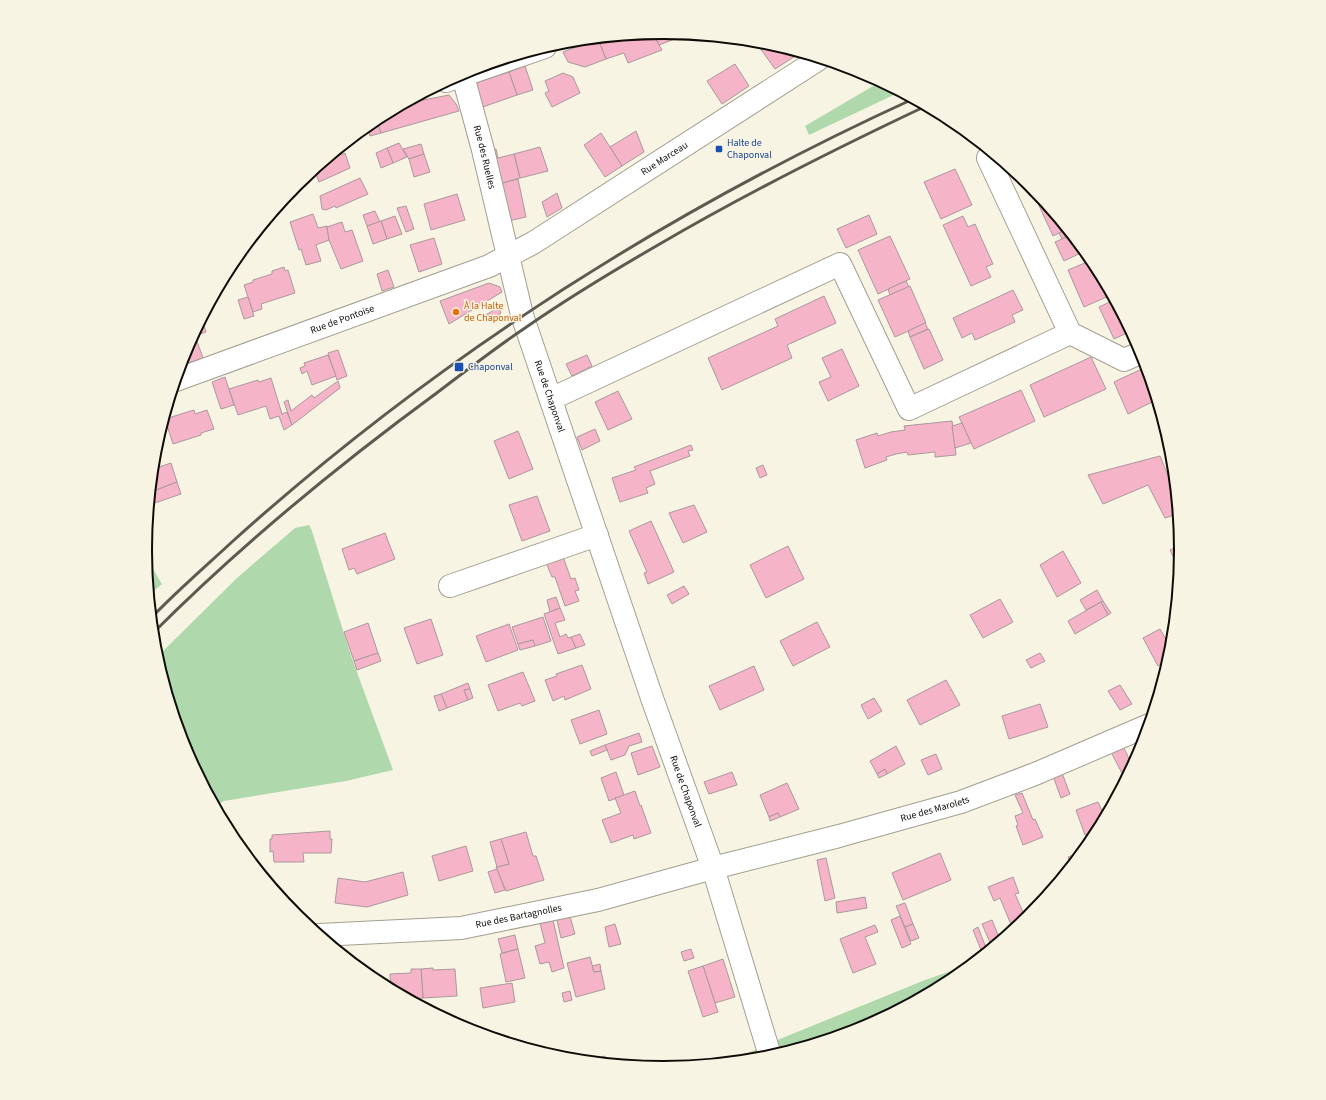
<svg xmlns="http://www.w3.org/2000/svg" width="1326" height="1100" viewBox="0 0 1326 1100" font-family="'Source Sans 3',sans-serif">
	<rect width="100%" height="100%" fill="#f8f4e3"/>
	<g fill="#afd9ac">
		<polygon points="880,82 900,92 809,135 805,126"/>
		<polygon points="309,525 312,531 351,656 393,770 346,781 224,801 215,806 184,748 157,657 237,578 295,528"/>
		<polygon points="150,564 162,584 149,595 146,565"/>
		<polygon points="971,964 951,981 861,1029 764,1058 731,1061 770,1043 925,980"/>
	</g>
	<g fill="#f5b4c7" stroke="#ab989d">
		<polygon points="663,32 685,34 685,35 659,45 652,33"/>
		<polygon points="652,33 662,50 628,63 624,53 606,59 598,39"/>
		<polygon points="598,39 606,59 585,67 568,62 563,52"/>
		<polygon points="755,41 764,42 800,53 775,69"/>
		<polygon points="735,64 749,86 722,104 707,81"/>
		<polygon points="525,66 533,90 517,95 509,72"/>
		<polygon points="509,72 517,95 477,109 470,85"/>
		<polygon points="563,73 573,77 580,93 552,107 545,93 549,91 545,81"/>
		<polygon points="449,95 456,104 459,111 381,133 376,119 403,104"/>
		<polygon points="376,119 381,133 370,136 367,126"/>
		<polygon points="636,131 644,152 622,166 610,147"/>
		<polygon points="601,133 622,166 605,177 584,145"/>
		<polygon points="399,143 407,157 393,163 387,148"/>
		<polygon points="421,144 424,154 409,159 403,149"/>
		<polygon points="540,147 548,171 520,178 514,154"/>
		<polygon points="387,148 393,163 381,168 376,153"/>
		<polygon points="496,149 498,158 514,154 520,178 495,185 487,151"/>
		<polygon points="345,153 350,168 319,182 314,169 322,163"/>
		<polygon points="424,154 430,172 414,177 409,159"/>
		<polygon points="955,169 972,205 941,219 924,182"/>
		<polygon points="1017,173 1028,183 1022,186"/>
		<polygon points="360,178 368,194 336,208 335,206 326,210 322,209 320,196"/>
		<polygon points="518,179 526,217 504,222 495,185"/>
		<polygon points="1029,184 1036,192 1033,193"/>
		<polygon points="1036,192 1040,197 1036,199 1033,193"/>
		<polygon points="557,193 562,208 547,217 542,202"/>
		<polygon points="457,194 465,220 431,230 424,204"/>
		<polygon points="1040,197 1067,229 1053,236 1036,199"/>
		<polygon points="406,206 414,229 406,232 397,208"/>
		<polygon points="375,211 380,222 367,226 363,215"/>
		<polygon points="313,214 318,228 327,226 329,240 316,245 321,261 306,265 301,249 299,250 290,222"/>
		<polygon points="869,215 877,234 846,248 837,229"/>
		<polygon points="395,216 402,234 387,239 381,221"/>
		<polygon points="963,216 968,227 975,224 993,264 986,267 991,277 971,286 943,225"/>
		<polygon points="381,221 387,239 373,244 367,226"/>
		<polygon points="342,222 345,232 352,230 363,261 341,269 329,240 327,227"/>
		<polygon points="1067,229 1071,235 1062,239 1059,233"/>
		<polygon points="1071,235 1085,251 1064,261 1055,242"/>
		<polygon points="890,236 910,279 878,294 858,250"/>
		<polygon points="434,238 442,264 419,272 410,245"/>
		<polygon points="1092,260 1111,295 1084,307 1068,270"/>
		<polygon points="284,267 285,271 288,270 295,293 261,304 262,309 253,312 244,285 253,282 253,280 272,274 272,271"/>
		<polygon points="388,270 394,287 382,291 377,274"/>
		<polygon points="906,281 909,287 890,295 888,289"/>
		<polygon points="489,283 500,287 502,292 449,324 440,301"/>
		<polygon points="910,286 926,323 895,337 878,300"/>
		<polygon points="1013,290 1023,310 1012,315 1015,322 975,340 972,333 962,338 953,318"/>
		<polygon points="824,296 836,323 787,345 792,358 722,390 708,358 778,326 775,319"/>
		<polygon points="248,297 254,316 244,319 238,300"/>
		<polygon points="1114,300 1131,331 1114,339 1099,307"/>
		<polygon points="498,307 501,313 490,321 486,315"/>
		<polygon points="202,319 206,332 195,336 194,333"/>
		<polygon points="925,323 928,329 910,337 908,331"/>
		<polygon points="929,329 943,360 924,369 910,337"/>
		<polygon points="194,333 203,358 180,366 185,352"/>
		<polygon points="842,349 859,386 828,401 819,382 831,377 822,358"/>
		<polygon points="338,350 347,376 337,380 328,353"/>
		<polygon points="328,355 336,376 312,385 307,371 302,374 300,368 305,366 304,363"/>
		<polygon points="587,355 592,366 572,376 566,364"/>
		<polygon points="1091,357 1106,389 1044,417 1030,385"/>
		<polygon points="1146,367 1156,400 1128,414 1114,382"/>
		<polygon points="225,377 234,405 221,409 212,382"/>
		<polygon points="271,378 282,414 287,412 292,425 284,430 279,416 270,419 266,406 238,415 229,389 258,380 259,382"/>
		<polygon points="338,381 340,388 292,425 284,402 288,400 291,411 312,395 314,398"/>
		<polygon points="1021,390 1035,421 974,449 959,417"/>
		<polygon points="618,391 632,419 608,430 595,402"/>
		<polygon points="194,410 195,414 207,410 214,429 201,433 201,435 173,444 165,419"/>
		<polygon points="952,421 956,455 935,457 935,452 908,455 907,452 896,454 886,457 887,460 865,468 856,440 877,433 878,436 891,432 905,430 904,426"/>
		<polygon points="962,423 971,443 955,448 952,426"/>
		<polygon points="595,429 600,441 582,450 577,437"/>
		<polygon points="518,431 533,469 509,479 494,441"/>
		<polygon points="691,445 693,450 688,451 690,456 650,471 655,484 646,488 648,493 620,502 612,478 636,470 634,467"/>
		<polygon points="1160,456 1176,495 1177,514 1165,518 1148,485 1103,504 1088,475"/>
		<polygon points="171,463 177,482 151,492 153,469"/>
		<polygon points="763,465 767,475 760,478 756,468"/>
		<polygon points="177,482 181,494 149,505 151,492"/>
		<polygon points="537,496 550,531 522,541 509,505"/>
		<polygon points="694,505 707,532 683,543 669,513"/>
		<polygon points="651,521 674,572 648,584 644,573 647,572 629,531"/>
		<polygon points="385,533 395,559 357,574 354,568 349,570 342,549"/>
		<polygon points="1180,545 1181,550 1179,569 1170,550"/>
		<polygon points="788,546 804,579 766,598 750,565"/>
		<polygon points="561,551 571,579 575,578 579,590 575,591 579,601 565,606 555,577 552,577 544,558"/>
		<polygon points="1063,551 1081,583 1057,597 1040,565"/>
		<polygon points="684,586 689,594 672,604 667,595"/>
		<polygon points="1097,590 1103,601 1086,610 1080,600"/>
		<polygon points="556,597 560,608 550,612 547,600"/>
		<polygon points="1000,599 1013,622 983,638 970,615"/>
		<polygon points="1103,601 1111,613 1108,615 1101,602"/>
		<polygon points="1101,602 1108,615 1075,634 1068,621"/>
		<polygon points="560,608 565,620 555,623 560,637 566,634 568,638 571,637 576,648 558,654 544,614"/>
		<polygon points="543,617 551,641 535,646 533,640 518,644 512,627"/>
		<polygon points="431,619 443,655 417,664 404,628"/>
		<polygon points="817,622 830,647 793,666 780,641"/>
		<polygon points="368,623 378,653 354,661 344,632"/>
		<polygon points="509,624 518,650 486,662 476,636"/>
		<polygon points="1160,629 1171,648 1168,660 1158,666 1143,638"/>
		<polygon points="580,634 585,645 576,648 571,637"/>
		<polygon points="533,640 535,646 520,650 518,644"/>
		<polygon points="378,653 381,661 357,670 354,661"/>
		<polygon points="1040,653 1045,661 1031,668 1026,660"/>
		<polygon points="582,665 591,689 565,700 564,696 553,701 545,680 557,676 556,674"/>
		<polygon points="754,666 764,690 720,710 709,686"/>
		<polygon points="523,672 535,701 522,706 520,703 498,711 488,685"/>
		<polygon points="946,680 960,705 920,725 907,700"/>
		<polygon points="468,683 470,689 464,690 468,700 447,708 441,694"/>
		<polygon points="1120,685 1132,704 1120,710 1108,691"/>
		<polygon points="470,689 473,698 468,700 464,690"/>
		<polygon points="441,694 447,708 439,711 434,696"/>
		<polygon points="874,698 882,711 868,719 861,705"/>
		<polygon points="1040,704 1048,727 1009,739 1002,716"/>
		<polygon points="599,710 607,734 580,744 571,720"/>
		<polygon points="639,733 642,742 629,746 625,755 611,760 605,745"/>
		<polygon points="605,745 607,750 592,756 590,751"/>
		<polygon points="652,746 660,767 638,775 631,753"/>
		<polygon points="896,746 905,764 887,774 885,769 877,774 870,761"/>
		<polygon points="1123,746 1132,765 1125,779 1111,752"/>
		<polygon points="936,754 942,769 928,775 921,760"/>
		<polygon points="885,769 887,774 879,778 877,774"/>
		<polygon points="616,772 624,795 609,801 601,778"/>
		<polygon points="732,772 737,785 709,794 704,782"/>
		<polygon points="1062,773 1070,794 1061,798 1053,776"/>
		<polygon points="787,783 799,809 780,817 778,813 769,817 760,795"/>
		<polygon points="635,791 640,806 641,805 651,833 634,839 633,835 611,843 602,820 621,813 615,798"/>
		<polygon points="1022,793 1033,820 1035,819 1043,837 1023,845 1016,826 1018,825 1015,816 1023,813 1015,795"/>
		<polygon points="1098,802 1105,817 1098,830 1085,835 1076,810"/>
		<polygon points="778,813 780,817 770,821 769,817"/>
		<polygon points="330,831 330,839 332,839 331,853 303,853 304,862 274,862 273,851 270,852 270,839 272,839 272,835"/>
		<polygon points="526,832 533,856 536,856 544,880 506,891 496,867 509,864 501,839"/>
		<polygon points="501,839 509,864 497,867 490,842"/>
		<polygon points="466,846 473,871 439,881 432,856"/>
		<polygon points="940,853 951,880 903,900 892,873"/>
		<polygon points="1076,854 1078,858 1071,865 1068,857"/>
		<polygon points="826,858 835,898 825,901 817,860"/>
		<polygon points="1070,867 1064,874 1063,870"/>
		<polygon points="497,869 505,890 495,893 488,872"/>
		<polygon points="403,872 408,895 367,907 335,903 338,878 365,882"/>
		<polygon points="1013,877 1019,893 1015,894 1026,919 1019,925 1012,927 1000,898 994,901 988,887"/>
		<polygon points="865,897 867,908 837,913 836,902"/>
		<polygon points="905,903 913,924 905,927 896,906"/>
		<polygon points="569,913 575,934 561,938 556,916"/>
		<polygon points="900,916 911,944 902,948 891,920"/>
		<polygon points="553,920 564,968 552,972 549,962 540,964 535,946 545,943 540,923"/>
		<polygon points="992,920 1000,940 992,947 982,924"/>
		<polygon points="615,924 621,944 609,947 605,927"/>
		<polygon points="913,924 919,938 911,941 905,927"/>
		<polygon points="875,925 878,932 865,937 876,964 853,973 840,939"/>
		<polygon points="978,927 986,948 981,950 973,930"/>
		<polygon points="515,935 518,949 502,953 498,939"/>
		<polygon points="518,949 525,978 506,982 500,954"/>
		<polygon points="691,949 694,958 684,961 681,952"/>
		<polygon points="590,957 594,972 601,971 605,989 576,997 567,963"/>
		<polygon points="723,959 735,997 715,1003 703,966"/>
		<polygon points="600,964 601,971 594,972 592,966"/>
		<polygon points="703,966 718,1012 703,1017 688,971"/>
		<polygon points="433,968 433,970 455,969 457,996 423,998 421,969"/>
		<polygon points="411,969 421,969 423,998 409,999 391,989 390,974 411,973"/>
		<polygon points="512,983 515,1002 483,1008 480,988"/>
		<polygon points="570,991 572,1000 564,1002 562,993"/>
		<polygon points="605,1056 607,1062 594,1061 594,1059"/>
	</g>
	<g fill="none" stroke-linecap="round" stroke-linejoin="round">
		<defs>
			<g id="street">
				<path id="s1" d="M463 76 483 150 522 315 653 701 713 868 768 1049"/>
				<polyline points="446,81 545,47"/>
				<polyline points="1070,333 1124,360 1142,352"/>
				<polyline points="551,399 840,264 909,409 1070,333 988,158"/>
				<polyline points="450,586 597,535"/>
				<path id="s2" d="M319 935 461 928 598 900 713 868 839 836 961 802 1035 774 1149 725"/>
			</g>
			<g id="secondary">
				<path id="s3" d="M176 380 489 266 533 243 819 59"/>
			</g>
		</defs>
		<use href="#street" stroke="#a39f90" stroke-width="24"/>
		<use href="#secondary" stroke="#a39f90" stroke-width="24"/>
		<use href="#street" stroke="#fff" stroke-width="22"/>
		<use href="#secondary" stroke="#fff" stroke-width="22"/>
		<g stroke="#5d5a51" stroke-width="3">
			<path d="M152 617C178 590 206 566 233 541 435 359 666 212 913 99"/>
			<path d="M153 633C241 545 337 466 438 392 467 370 495 348 525 328 568 298 613 271 658 245 745 194 835 149 926 106"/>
		</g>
	</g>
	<g fill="#1a4fb4" stroke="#f8f4e3" stroke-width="1.5">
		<rect x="715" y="145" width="8" height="8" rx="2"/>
		<rect x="454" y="362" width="10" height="10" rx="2"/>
	</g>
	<circle fill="#e8710a" stroke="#f8f4e3" stroke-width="1.5" cx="456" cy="312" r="4"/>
	<g text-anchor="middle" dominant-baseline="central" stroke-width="3" stroke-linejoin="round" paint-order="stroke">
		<g font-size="10" fill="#164399" stroke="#f8f4e3" text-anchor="start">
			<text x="727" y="143">Halte de<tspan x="727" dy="12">Chaponval</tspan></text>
			<text x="468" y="367">Chaponval</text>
		</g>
		<g font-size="10" fill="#0e0c07" stroke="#f8f4e3">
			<text stroke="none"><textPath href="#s1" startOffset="84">Rue des Ruelles</textPath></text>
			<text stroke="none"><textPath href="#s3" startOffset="539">Rue Marceau</textPath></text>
			<text stroke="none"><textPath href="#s3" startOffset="177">Rue de Pontoise</textPath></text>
			<text stroke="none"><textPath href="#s1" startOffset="332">Rue de Chaponval</textPath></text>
			<text stroke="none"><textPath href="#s1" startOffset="750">Rue de Chaponval</textPath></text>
			<text stroke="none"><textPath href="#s2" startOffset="631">Rue des Marolets</textPath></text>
			<text stroke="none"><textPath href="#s2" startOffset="201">Rue des Bartagnolles</textPath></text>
		</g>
		<g font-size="10" fill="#c56008" stroke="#f8f4e3" text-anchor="start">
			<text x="464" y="306">À la Halte<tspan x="464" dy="12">de Chaponval</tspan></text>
		</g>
	</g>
	<path d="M0 0H1326V1100H0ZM152 550a511 511 0 1 1 1022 0a511 511 0 1 1-1022 0Z" fill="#f8f4e3" fill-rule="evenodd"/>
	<path fill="none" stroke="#0e0c07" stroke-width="2" d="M152 550a511 511 0 1 1 1022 0a511 511 0 1 1-1022 0Z"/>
</svg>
